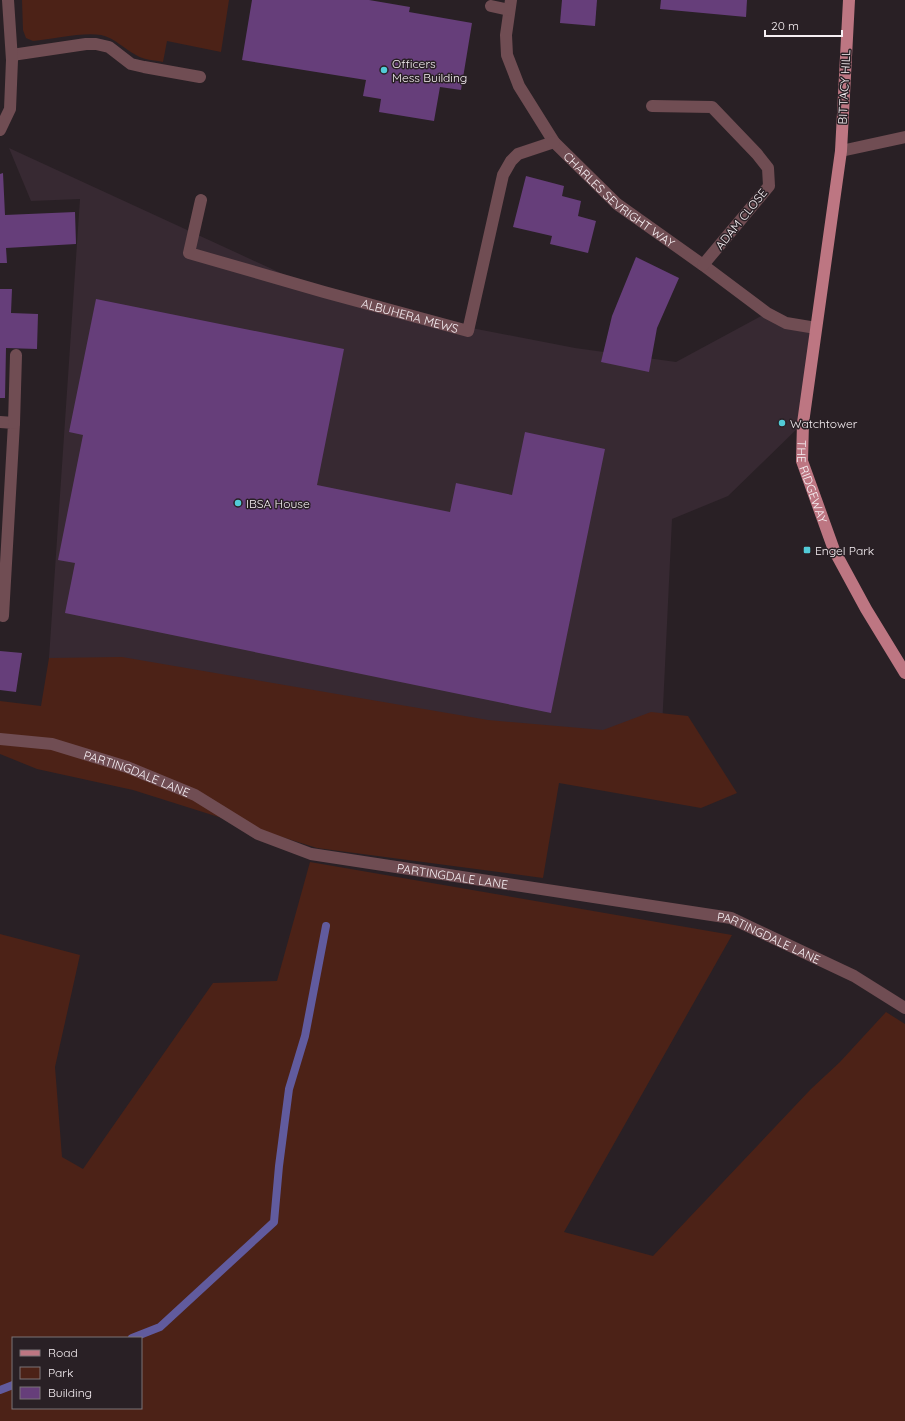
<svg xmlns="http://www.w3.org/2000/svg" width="905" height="1421" viewBox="0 0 905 1421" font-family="Quicksand,sans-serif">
	<rect width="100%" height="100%" fill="#292025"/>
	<polygon fill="#372932" points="9,148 348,304 575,348 676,362 767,313 816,328 803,423 728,496 672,519 661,749 565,739 49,658 80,199 31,201"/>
	<g fill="#4c2217" fill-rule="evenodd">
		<path d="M22 0H229L221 52 167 41 163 62C154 60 144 60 136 55 124 49 115 38 101 35 83 32 53 39 33 41L26 38 23 30Z"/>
		<polygon points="122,657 488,720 603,730 651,712 688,716 737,793 701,808 559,783 543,878 317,848 133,790 37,769 0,754 0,701 41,706 49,658"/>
		<path d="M310 862 732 935 564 1232 653 1256 811 1089 840 1062 886 1012 905 1024V1421H0V934L80 955 55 1067 62 1157 83 1169 213 983 277 981ZM13 1338H141V1408H13Z"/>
	</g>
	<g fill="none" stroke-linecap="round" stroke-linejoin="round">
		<g stroke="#615b9e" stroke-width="8">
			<polyline points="132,1338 160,1327 274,1222 279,1166 289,1089 305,1036 326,926"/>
			<polyline points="0,1390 13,1385"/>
		</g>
	</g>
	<g fill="#663e7a">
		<polygon points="252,0 369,0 410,7 409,12 472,23 461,90 440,87 434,121 379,112 381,99 363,96 366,80 242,60"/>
		<polygon points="562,0 597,0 595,26 560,23"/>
		<polygon points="661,0 747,0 746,17 660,9"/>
		<polygon points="3,173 5,215 75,212 76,244 6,248 7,263 0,263 0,174"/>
		<polygon points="526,176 564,186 562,196 581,201 578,216 596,221 588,253 550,244 552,236 513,227"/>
		<polygon points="636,257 679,278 657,328 649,372 601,362 612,316"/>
		<polygon points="0,289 12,289 11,313 38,314 37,349 6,348 5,398 0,398"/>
		<polygon points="96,299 344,349 317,485 450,512 456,483 512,495 525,432 605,449 551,713 65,613 75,563 58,560 83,435 69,432"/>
		<polygon points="0,651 22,653 16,692 0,690"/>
	</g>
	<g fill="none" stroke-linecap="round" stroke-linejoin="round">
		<g stroke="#704d53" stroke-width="12">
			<path id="s1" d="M511 0 506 35 507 55 519 86 554 142 617 204 703 265 767 313 786 323 816 328"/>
			<polyline points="491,6 509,10"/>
			<polyline points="12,55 86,44 96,44 109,47 131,64 144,67 200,77"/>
			<polyline points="652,106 712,107 757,154 768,168 769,186 703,265"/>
			<polyline points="0,130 10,109 12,60 8,0"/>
			<polyline points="841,151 905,137"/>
			<path id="s2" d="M201 200 189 253 324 292 468 331 503 175 511 161 518 154 554 142"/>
			<polyline points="0,422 14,423 3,616"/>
			<polyline points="14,423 16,355"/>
			<path id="s3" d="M0 739 52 744 127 767 195 795 258 834 311 854 731 918 854 976 905 1008"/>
		</g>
		<path stroke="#bd7682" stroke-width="12" id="s4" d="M849 0 841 151 803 423 802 461 834 550 866 609 905 673"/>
	</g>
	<g fill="#52cbd7" stroke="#292025" stroke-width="1.5">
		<circle cx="384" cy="70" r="4"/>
		<circle cx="782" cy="423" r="4"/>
		<circle cx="238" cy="503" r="4"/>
		<rect x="803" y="546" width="8" height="8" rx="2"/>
	</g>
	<g text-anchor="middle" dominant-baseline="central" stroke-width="3" stroke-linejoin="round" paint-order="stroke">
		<g font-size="12" fill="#f6eff3" stroke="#292025" text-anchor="start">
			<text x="392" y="63">Officers<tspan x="392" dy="14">Mess Building</tspan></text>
			<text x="790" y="423">Watchtower</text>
			<text x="246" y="503">IBSA House</text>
			<text x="815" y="550">Engel Park</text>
		</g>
		<g font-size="12" fill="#f6eff3" stroke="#292025">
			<text transform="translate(844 87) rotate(-87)">BITTACY HILL</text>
			<text stroke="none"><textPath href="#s1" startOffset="242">CHARLES SEVRIGHT WAY</textPath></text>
			<text transform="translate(741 219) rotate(-51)">ADAM CLOSE</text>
			<text stroke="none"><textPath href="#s2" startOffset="284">ALBUHERA MEWS</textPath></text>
			<text stroke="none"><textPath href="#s4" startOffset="486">THE RIDGEWAY</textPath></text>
			<text stroke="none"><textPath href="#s3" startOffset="142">PARTINGDALE LANE</textPath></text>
			<text stroke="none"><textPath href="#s3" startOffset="478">PARTINGDALE LANE</textPath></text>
			<text stroke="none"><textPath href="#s3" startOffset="802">PARTINGDALE LANE</textPath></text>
		</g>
	</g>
	<rect x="12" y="1337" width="130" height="72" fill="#292025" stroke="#7b7377"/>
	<rect x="20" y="1350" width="20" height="6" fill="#bd7682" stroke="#7b7377"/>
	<text x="48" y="1357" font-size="12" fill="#f6eff3">Road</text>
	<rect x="20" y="1367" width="20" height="12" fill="#4c2217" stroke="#7b7377"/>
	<text x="48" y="1377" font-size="12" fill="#f6eff3">Park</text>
	<rect x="20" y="1387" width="20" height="12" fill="#663e7a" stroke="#7b7377"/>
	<text x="48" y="1397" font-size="12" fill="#f6eff3">Building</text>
	<path d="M765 30v6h77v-6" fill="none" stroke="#f6eff3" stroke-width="2"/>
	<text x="771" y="30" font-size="12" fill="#f6eff3" stroke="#292025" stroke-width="3" paint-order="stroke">20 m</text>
</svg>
